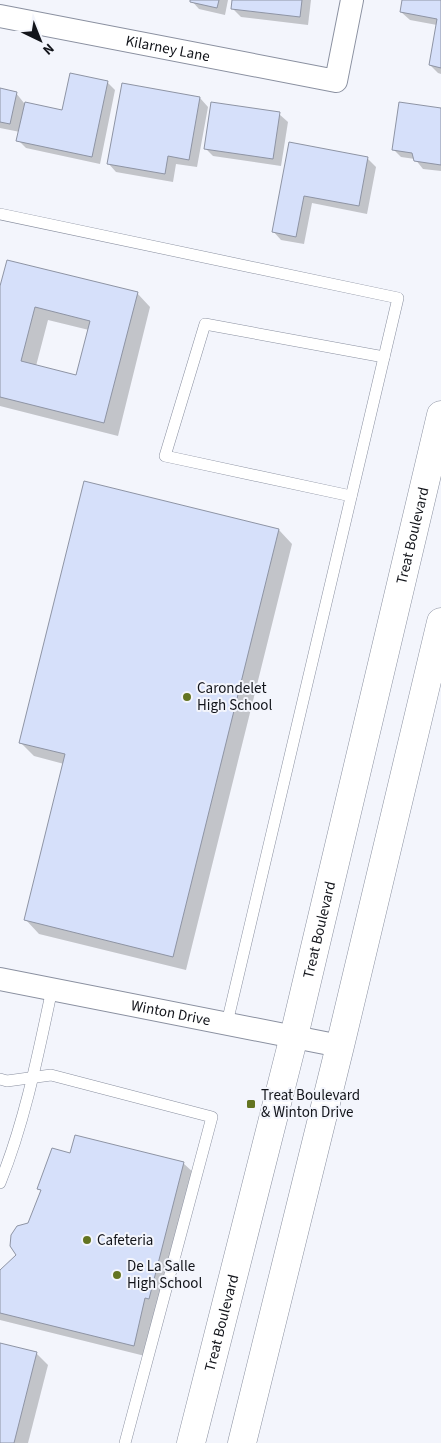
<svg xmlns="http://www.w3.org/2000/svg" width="441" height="1443" viewBox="0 0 441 1443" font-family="'Source Sans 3',sans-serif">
	<rect width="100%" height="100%" fill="#f3f5fc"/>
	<g fill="#0003" fill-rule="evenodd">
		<polygon points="191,0 228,0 225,15 199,9"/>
		<polygon points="234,0 311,0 308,25 241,17 233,9"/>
		<polygon points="404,0 441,0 441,74 438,73 430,65 437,25 410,20 401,12"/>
		<polygon points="107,82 115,90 100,164 26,148 18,140 20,132 0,128 0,90 16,93 24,103 63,111"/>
		<polygon points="200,98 208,107 197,167 176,164 173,182 116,172 108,163"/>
		<polygon points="441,109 441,171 423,169 415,159 401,157 393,149"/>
		<polygon points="279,114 288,122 281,166 213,156 205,148"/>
		<polygon points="290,144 368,159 376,167 367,214 312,203 304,244 281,240 273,231"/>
		<path d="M0 292 137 293 150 307 118 436 0 406ZM48 320 89 330 77 376 36 366Z"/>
		<polygon points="279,530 292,544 186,970 39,934 26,920 64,764 34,756 21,743"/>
		<polygon points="71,1154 183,1163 195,1174 145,1356 0,1320 0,1271 17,1255 41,1191 39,1188"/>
		<polygon points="0,1344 36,1353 48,1365 28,1443 0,1443"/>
	</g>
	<g fill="#d6e0fa" stroke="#8e94a4" fill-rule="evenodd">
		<polygon points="190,0 219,0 217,8 190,2"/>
		<polygon points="232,0 302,0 300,17 231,9"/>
		<polygon points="402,0 441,0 441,68 429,65 437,19 400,12"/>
		<polygon points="70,73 108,81 92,157 16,141 25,102 62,110"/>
		<polygon points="122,83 200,97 189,160 168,156 165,174 107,164"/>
		<polygon points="0,88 17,92 10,124 0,122"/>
		<polygon points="211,102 280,112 273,159 204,149"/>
		<polygon points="399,102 441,108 441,165 414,161 412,153 392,150"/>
		<polygon points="289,142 368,157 359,206 304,196 296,237 272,232"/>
		<path d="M7 260 138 292 104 423 0 397V286ZM35 307 90 321 76 375 21 361Z"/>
		<polygon points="84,481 279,529 173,957 24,920 65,754 19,743"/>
		<polygon points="75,1135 184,1162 149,1299 145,1298 134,1346 0,1313 0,1270 16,1255 10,1246 11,1235 17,1226 28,1223 41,1190 37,1189 52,1148 70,1153"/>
		<polygon points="0,1343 37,1352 14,1443 0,1443"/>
	</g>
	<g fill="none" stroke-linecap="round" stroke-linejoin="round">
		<defs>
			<g id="service">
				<polyline points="0,214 398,298 227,1023"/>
				<polyline points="351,496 165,456 205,324 384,357"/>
				<polyline points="0,1079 7,1081 51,1075 212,1117 125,1443"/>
				<path d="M0 1183C25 1121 38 1055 52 989"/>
			</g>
			<g id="minor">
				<path id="s1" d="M0 16 336 81 352 0"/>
				<path id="s2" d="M0 979 340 1046"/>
			</g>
			<g id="secondary">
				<path id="s3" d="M191 1443 294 1036 441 415"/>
				<polyline points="242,1443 340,1046 441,622"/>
			</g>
		</defs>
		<use href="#service" stroke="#8a90a0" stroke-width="12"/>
		<use href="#minor" stroke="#8a90a0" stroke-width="24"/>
		<use href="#secondary" stroke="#8a90a0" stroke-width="29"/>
		<use href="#service" stroke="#fff" stroke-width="11"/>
		<use href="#minor" stroke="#fff" stroke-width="22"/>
		<use href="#secondary" stroke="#fff" stroke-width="28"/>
	</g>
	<g fill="#637421" stroke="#f3f5fc" stroke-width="2">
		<circle cx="187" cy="697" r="5"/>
		<rect x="246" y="1099" width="10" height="10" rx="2.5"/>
		<circle cx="87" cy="1240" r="5"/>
		<circle cx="117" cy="1275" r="5"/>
	</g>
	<g text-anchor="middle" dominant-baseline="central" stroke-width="4" stroke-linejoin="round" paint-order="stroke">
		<g font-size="15" fill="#12141a" stroke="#f3f5fc">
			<text stroke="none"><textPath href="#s1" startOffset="171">Kilarney Lane</textPath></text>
			<text stroke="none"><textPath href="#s3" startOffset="934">Treat Boulevard</textPath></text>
			<text stroke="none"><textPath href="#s3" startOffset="529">Treat Boulevard</textPath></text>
			<text stroke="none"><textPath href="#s2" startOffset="174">Winton Drive</textPath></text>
			<text stroke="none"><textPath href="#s3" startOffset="124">Treat Boulevard</textPath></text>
		</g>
		<g font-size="15" fill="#12141a" stroke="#f3f5fc" text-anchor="start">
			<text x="197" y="688">Carondelet<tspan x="197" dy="17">High School</tspan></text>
			<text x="261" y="1095">Treat Boulevard<tspan x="261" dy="17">&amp; Winton Drive</tspan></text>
			<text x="97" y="1240">Cafeteria</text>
			<text x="127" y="1266">De La Salle<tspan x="127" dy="17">High School</tspan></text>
		</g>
	</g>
	<g transform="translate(40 40) rotate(137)" stroke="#f3f5fc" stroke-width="4" paint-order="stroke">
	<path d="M0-4L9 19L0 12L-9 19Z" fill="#12141a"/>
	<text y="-8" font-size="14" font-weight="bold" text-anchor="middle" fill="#12141a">N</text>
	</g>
</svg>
